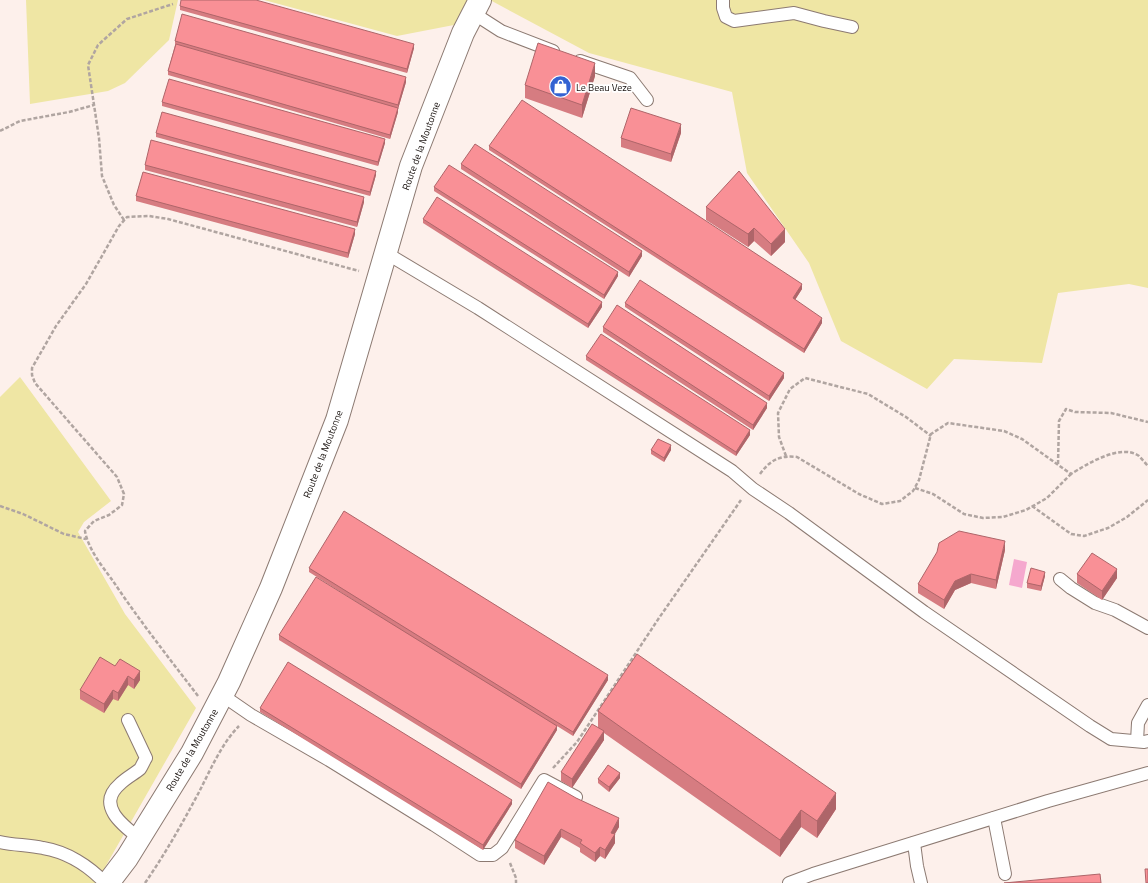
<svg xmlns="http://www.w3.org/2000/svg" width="1148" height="883" viewBox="0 0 1148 883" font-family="'Titillium Web',sans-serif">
	<rect width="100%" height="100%" fill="#fdf0eb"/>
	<g fill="#efe6a4">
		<polygon points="26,0 178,0 169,40 125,83 108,91 30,104"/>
		<polygon points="264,0 471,0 459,24 397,36"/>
		<polygon points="490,0 1148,0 1148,288 1129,284 1058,293 1042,363 954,359 927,389 841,341 809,263 747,173 732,92 589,53"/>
		<polygon points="20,377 111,501 84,522 78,532 125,614 196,708 96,883 0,883 0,397"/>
	</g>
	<polygon fill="#f5a8ce" points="1014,559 1027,562 1022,588 1009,585"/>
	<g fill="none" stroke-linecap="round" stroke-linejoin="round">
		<defs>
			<g id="lane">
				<polyline points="723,0 723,8 726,17 734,21 794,13 824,21 852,27"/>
				<polyline points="473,13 501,31 553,51"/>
				<polyline points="580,61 630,78 647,100"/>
				<polyline points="386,253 478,308 732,471 753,489 789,513 924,612 1090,726 1111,739 1144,742 1148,741"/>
				<polyline points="1060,579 1071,588 1095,603 1115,610 1148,628"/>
				<polyline points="222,695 251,715 329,760 434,825 480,855 493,855 502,848 544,780 576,797"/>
				<path d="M128 720 146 758C144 761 142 766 140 769 134 774 126 778 120 784 96 805 122 825 139 838"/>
				<polyline points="1137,741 1138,723 1148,705"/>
				<polyline points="994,818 1005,874"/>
				<path d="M0 842C14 845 29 845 43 848 67 852 89 866 105 883"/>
				<polyline points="914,843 917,866 921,883"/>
				<polyline points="789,883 813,874 1048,801 1148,773"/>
			</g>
			<polyline id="secondary" points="108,883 127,858 192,753 229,682 271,588 337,420 411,166 463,33 480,0"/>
		</defs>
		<use href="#lane" stroke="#8c7a72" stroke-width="14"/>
		<use href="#secondary" stroke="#8c7a72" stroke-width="24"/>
		<g stroke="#b0a5a1" stroke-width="2.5" stroke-dasharray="4 2" stroke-linecap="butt">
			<polyline points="0,131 20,121 69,112 94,105"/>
			<polyline points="124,220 114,205 102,176 99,138 88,65 98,45 127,19 173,4"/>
			<polyline points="786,456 779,437 778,413 790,389 805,378 868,394 906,417 931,436"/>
			<polyline points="1058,464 1059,421 1066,409 1075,412 1111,413 1148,422"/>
			<path d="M760 474C770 460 780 455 797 457L859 494 882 504 900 501 913 491 919 480 931 434 948 423 1004 431 1022 439 1071 474C1087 464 1121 443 1139 456 1142 459 1145 463 1148 466"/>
			<polyline points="915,488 933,494 964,514 983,518 1003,517 1026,510 1047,498 1071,474"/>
			<polyline points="0,506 23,514 64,534 86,539"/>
			<polyline points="1032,506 1071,534 1084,536 1108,528 1127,517 1148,500"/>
			<path d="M198 696C169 658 139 620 113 581 102 566 88 549 85 531L94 521 109 515 122 505 124 494 117 477 35 383 32 375V368L56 326 86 284 119 226 127 217 149 216 168 219 359 271"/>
			<polyline points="553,768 577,742 659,618 741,500"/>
			<polyline points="510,863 516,878 516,883"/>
			<path d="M145 883C165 854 182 824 198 794 210 771 221 744 239 726"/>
		</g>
		<use href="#lane" stroke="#fff" stroke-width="12"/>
		<use href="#secondary" stroke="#fff" stroke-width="22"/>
	</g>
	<g fill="#d67c81">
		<polygon points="180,6 414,48 407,73 180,10"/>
		<polygon points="175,41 406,82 398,109 398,112 390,139 168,75 168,71 175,45"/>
		<polygon points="595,76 582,118 525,98 525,85"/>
		<polygon points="162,102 385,143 378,166 162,106"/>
		<polygon points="156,133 376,175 370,196 156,137"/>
		<polygon points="681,133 671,162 621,147 621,138"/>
		<polygon points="489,146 802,289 795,300 822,323 804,353 489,150"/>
		<polygon points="461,164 642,256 629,277 461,169"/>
		<polygon points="145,165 364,202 357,227 145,170"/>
		<polygon points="434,187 618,276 604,299 434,191"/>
		<polygon points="136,196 355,234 348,258 136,201"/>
		<polygon points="706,207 785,242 771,256 754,241 748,247 706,220"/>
		<polygon points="423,219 602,307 588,328 423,223"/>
		<polygon points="625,303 784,378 769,401 625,307"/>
		<polygon points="603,327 767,408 753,430 603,332"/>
		<polygon points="586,356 750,435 736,456 586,360"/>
		<polygon points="651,450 671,450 664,462 651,454"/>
		<polygon points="1005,550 996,589 971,583 955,590 944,609 918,593 918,584"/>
		<polygon points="309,568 608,680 573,736 557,726 557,730 521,789 279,640 279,635 385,620 309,572"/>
		<polygon points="1077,574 1117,578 1102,600 1077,583"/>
		<polygon points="1045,576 1041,591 1027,588 1027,583"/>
		<polygon points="115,666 140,680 134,689 128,685 118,701 113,699 104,713 80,699 80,690"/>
		<polygon points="260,708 512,804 483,850 260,712"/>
		<polygon points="598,711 836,809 817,838 801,827 780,857 604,733 604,740 572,788 561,781 561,772 598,727"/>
		<polygon points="620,778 609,792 598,783 598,779"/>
		<polygon points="576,798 619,827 615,834 615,843 605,859 600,856 595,862 580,852 580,848 561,837 544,865 515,848 515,840"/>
	</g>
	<g fill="#ae6569">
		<polygon points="414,44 414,48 407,73 407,69"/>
		<polygon points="595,63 595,76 582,118 582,105"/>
		<polygon points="406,77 406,82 398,109 398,105"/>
		<polygon points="398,108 398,112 390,139 390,135"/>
		<polygon points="681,124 681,133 671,162 671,154"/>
		<polygon points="385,139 385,143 378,166 378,162"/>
		<polygon points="376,171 376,175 370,196 370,192"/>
		<polygon points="364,197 364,202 357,227 357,222"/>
		<polygon points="754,228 754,241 748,247 748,234"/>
		<polygon points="355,229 355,234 348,258 348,253"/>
		<polygon points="785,229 785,242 771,256 771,244"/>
		<polygon points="642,251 642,256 629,277 629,272"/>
		<polygon points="618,272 618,276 604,299 604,295"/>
		<polygon points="802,284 802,289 793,303 793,298"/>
		<polygon points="602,302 602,307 588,328 588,324"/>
		<polygon points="822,318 822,323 804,353 804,349"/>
		<polygon points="784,373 784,378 769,401 769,396"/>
		<polygon points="767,403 767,408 753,430 753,425"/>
		<polygon points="750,430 750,435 736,456 736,452"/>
		<polygon points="671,445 671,450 664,462 664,458"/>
		<polygon points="1005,541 1005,550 996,589 996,580"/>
		<polygon points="1117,569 1117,578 1102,600 1102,591"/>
		<polygon points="1045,572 1045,576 1041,591 1041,586"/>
		<polygon points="971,574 971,583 955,590 944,609 944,600 955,581"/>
		<polygon points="140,671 140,680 134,689 134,680"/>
		<polygon points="608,675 608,680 573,736 573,732"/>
		<polygon points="128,676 128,685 118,701 118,693"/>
		<polygon points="113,690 113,699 104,713 104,704"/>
		<polygon points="557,726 557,730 521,789 521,784"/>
		<polygon points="604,731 604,740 572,788 572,779"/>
		<polygon points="620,773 620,778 609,792 609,787"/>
		<polygon points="836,793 836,809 817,838 817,821"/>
		<polygon points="512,800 512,804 483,850 483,845"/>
		<polygon points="801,810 801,827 780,857 780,840"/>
		<polygon points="619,818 619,827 611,840 615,834 615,843 605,859 605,850 611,833"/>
		<polygon points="561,829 561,837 544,865 544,856"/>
		<polygon points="600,847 600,856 595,862 595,853"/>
	</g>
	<g fill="#f99096" stroke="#ae6569">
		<polygon points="181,0 256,0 414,44 407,69 180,6"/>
		<polygon points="182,14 406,77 398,105 175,41"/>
		<polygon points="538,43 595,63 582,105 525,85"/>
		<polygon points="176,44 398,108 390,135 168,71"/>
		<polygon points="169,79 385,139 378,162 162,102"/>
		<polygon points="522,100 802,284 793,298 822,318 804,349 489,146"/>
		<polygon points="631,108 681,124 671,154 621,138"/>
		<polygon points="162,112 376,171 370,192 156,133"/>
		<polygon points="151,140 364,197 357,222 145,165"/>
		<polygon points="475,144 642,251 629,272 461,164"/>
		<polygon points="449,165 618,272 604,295 434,187"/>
		<polygon points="739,171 785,229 771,244 754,228 748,234 706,207"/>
		<polygon points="143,172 355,229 348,253 136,196"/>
		<polygon points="437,197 602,302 588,324 423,219"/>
		<polygon points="640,280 784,373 769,396 625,303"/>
		<polygon points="617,305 767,403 753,425 603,327"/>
		<polygon points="601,334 750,430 736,452 586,356"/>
		<polygon points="658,439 671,445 664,458 651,450"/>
		<polygon points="344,511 608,675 573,732 309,568"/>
		<polygon points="959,531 1005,541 996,580 971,574 955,581 944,600 918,584 937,552 939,543"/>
		<polygon points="1092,553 1117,569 1102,591 1077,574"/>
		<polygon points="1031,568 1045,572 1041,586 1027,583"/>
		<polygon points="316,577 557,726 521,784 279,635"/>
		<polygon points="637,654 836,793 817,821 801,810 780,840 598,711"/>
		<polygon points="100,657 115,666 120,659 140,671 134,680 128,676 118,693 113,690 104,704 80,690"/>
		<polygon points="288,662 512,800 483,845 260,708"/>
		<polygon points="592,724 604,731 572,779 561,772"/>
		<polygon points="608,765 620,773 609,787 598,779"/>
		<polygon points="548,782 576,798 619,818 611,833 615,834 605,850 600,847 595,853 580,843 582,840 561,829 544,856 515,840"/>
		<polygon points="1145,869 1148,869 1148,883 1146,883"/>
		<polygon points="1100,874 1101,883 1004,883"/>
	</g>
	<defs>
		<symbol id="shop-disc" viewBox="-11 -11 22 22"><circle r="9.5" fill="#3362d2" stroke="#fff"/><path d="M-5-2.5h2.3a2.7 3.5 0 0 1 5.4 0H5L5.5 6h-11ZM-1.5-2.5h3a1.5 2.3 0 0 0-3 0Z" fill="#fff"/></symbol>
	</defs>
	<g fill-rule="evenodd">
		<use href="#shop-disc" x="548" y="74" width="25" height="25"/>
	</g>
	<g text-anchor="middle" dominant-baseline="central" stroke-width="3.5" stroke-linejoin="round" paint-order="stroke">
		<g font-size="10" fill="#18110e" stroke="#fff" text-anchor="start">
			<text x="576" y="87">Le Beau Veze</text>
		</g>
		<g font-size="10" fill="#18110e" stroke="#fff">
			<text transform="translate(421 146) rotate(-70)">Route de la Moutonne</text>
			<text transform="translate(323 454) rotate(-69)">Route de la Moutonne</text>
			<text transform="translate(192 750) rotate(-60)">Route de la Moutonne</text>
		</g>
	</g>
</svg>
